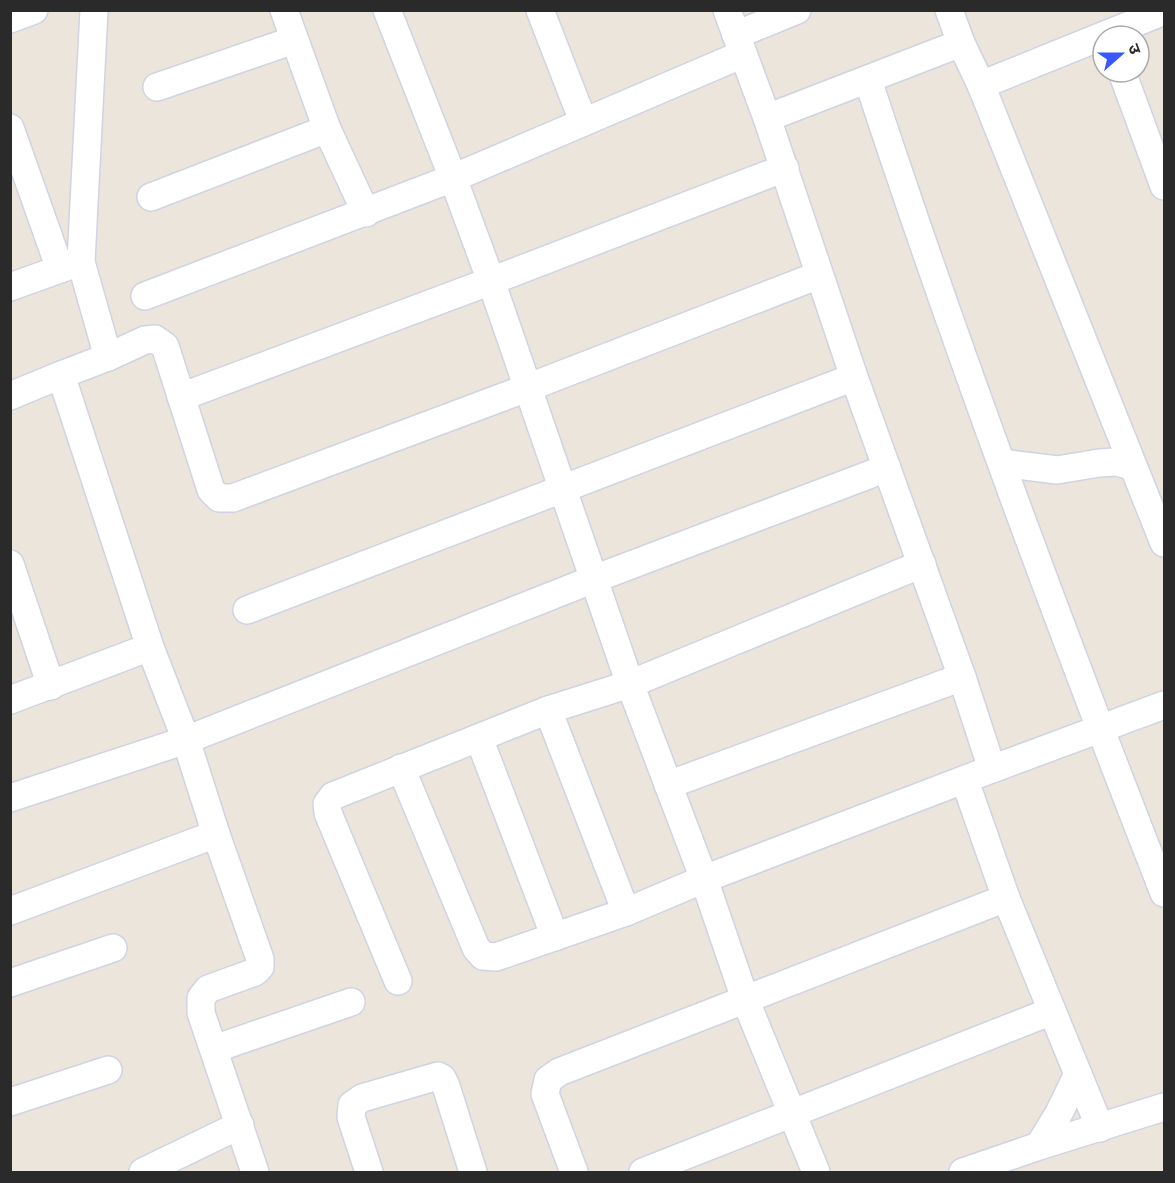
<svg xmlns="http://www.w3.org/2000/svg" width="1175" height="1183" viewBox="0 0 1175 1183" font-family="'Fira Sans','Noto Sans Devanagari',sans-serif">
	<rect width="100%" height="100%" fill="#ece5db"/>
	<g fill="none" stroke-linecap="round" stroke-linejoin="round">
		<defs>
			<g id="minor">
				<polyline points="94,10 81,262 108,357"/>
				<polyline points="284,10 327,129 366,213"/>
				<polyline points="387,10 453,178 491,281 630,684 704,879 745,999 816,1172"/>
				<polyline points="540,10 583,121"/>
				<polyline points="727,10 767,118"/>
				<polyline points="949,10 961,43 767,118 854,377 962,677 992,769 1164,705"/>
				<polyline points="10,19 34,10"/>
				<polyline points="736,35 797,10"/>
				<polyline points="961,43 981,85 1157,14"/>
				<polyline points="1122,72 1164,186"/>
				<path d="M868 80C958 354 1059 625 1164 893"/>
				<polyline points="981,85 1164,543"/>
				<polyline points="157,87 294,40"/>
				<polyline points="10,128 60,269"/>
				<polyline points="151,197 327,129"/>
				<polyline points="10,287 77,263"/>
				<polyline points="145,296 453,178 743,54"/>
				<polyline points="10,396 61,375"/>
				<polyline points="181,397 491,281 785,168"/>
				<polyline points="1002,463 1057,470 1099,463 1116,462 1133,466"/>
				<polyline points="10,564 51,686"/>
				<polyline points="247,610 854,377"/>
				<polyline points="10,700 150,647"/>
				<polyline points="548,710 626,912"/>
				<polyline points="479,738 555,937"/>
				<polyline points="401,768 476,948 483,956 496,957 626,912 704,879 992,769"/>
				<polyline points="965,781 1006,898 1100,1128"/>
				<polyline points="668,785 962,677"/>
				<polyline points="10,798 186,740 594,579 887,468"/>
				<polyline points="10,911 216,834"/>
				<polyline points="398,981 328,813 327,804 333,796 548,710 630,684 922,564"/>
				<polyline points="10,983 113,948"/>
				<polyline points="214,1049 351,1002"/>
				<polyline points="10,1102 108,1070"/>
				<polyline points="1039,1146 1059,1113 1078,1074"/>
				<polyline points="143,1172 240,1125"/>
				<polyline points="255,1172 201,1013 201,998 208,989 255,972 260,967 260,959 216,834 186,740 150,647 61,375 108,357 145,340 155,339 165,346 211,490 219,498 233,498 527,388 819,275"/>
				<polyline points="369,1172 351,1117 352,1105 362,1098 438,1076 442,1078 446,1086 473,1172"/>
				<polyline points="574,1172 545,1094 548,1080 559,1072 1006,898"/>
				<polyline points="643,1172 1052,1011"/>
				<polyline points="963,1172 1039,1146 1164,1107"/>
			</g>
		</defs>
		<use href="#minor" stroke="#d0d3e3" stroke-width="30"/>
		<use href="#minor" stroke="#fff" stroke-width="27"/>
	</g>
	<rect width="1175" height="1183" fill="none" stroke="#2a2a2a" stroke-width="24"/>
	<g transform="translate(1121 54) rotate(69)"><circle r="28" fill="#ffffff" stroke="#aaaaaa" stroke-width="1.5"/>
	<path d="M0-4.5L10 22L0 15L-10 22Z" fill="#3558ff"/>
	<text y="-9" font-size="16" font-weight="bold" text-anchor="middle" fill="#2a2a2a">उ</text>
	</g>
</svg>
